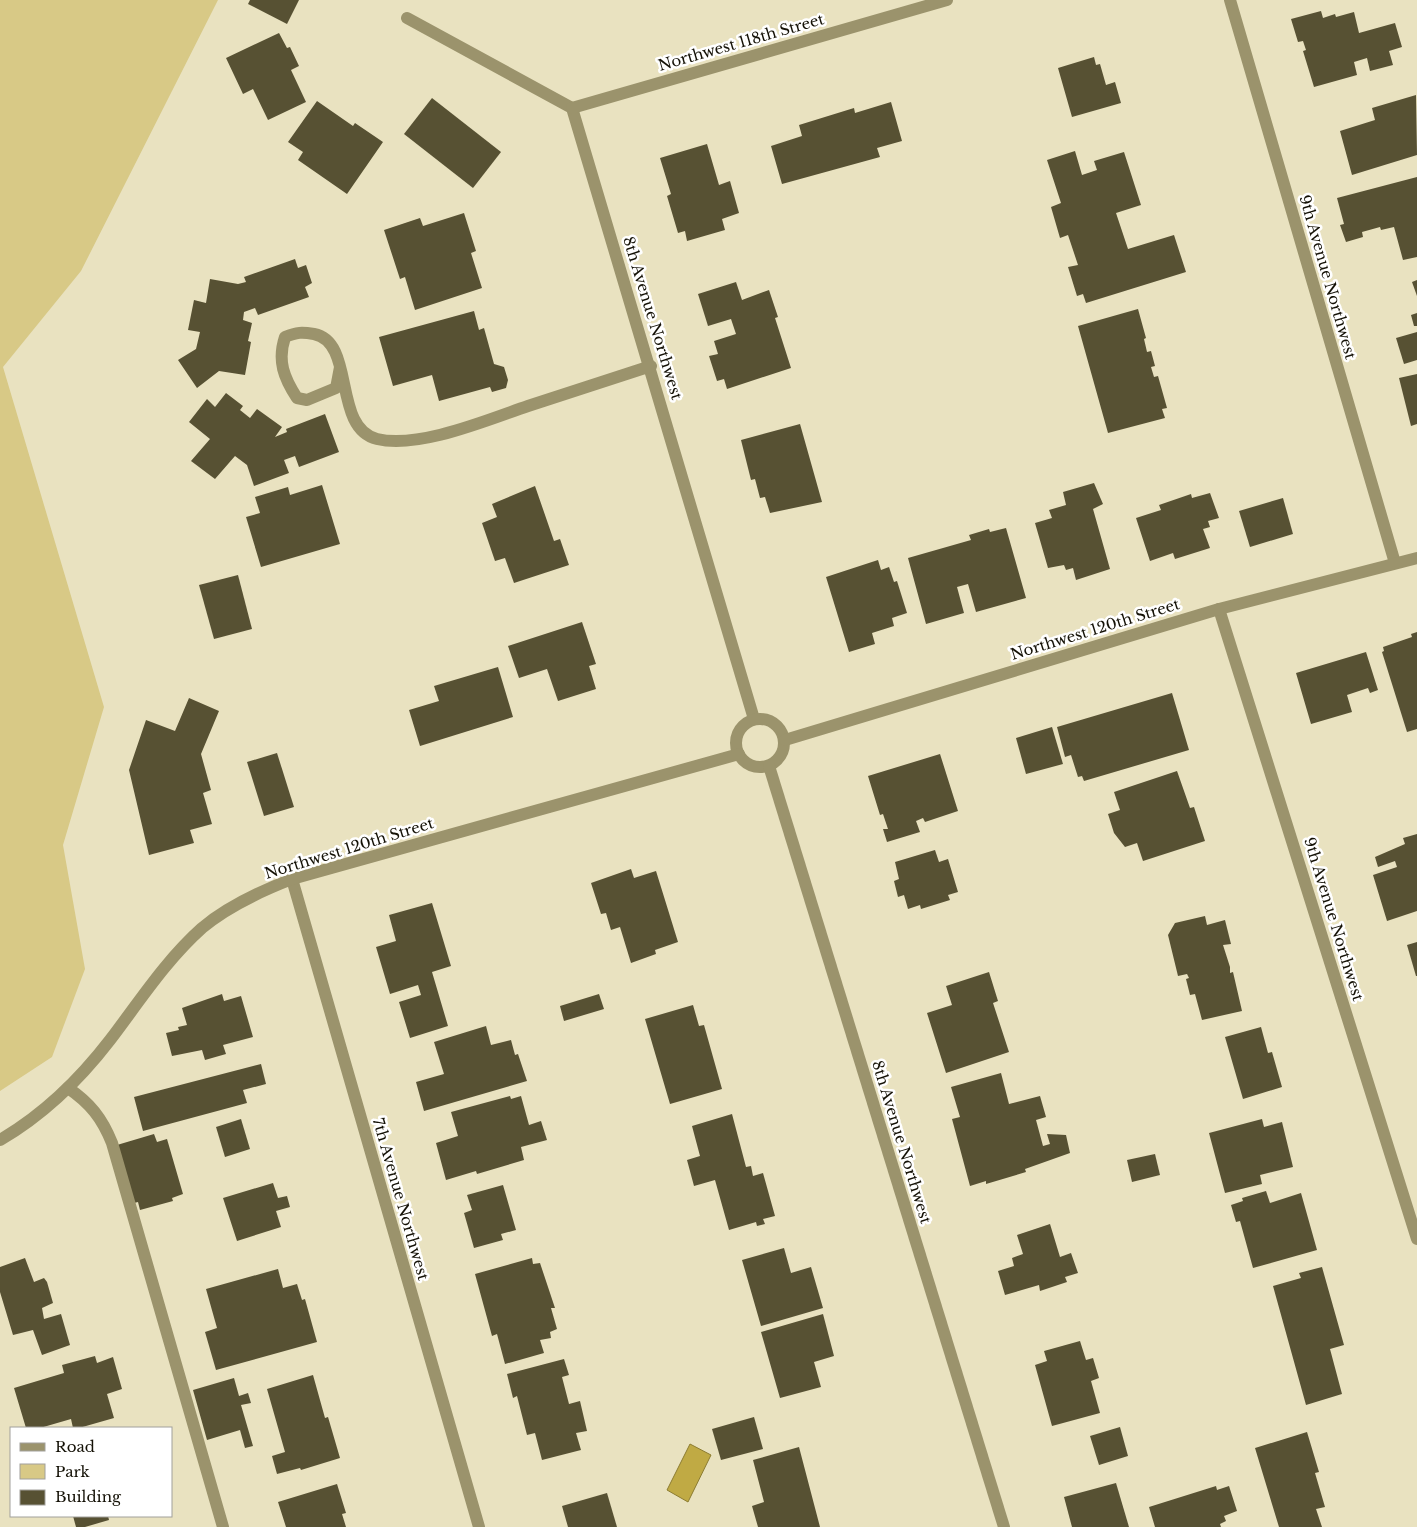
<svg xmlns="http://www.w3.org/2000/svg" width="1417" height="1527" viewBox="0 0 1417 1527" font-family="'Libre Baskerville',serif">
	<rect width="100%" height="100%" fill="#e9e2c0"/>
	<polygon fill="#d8c986" points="0,0 218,0 81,271 3,367 104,707 63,845 85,969 52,1057 0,1091"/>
	<polygon fill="#c0aa44" stroke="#8c7c31" points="690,1444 711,1455 688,1502 667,1490"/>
	<g fill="#575133">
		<polygon points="250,0 299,0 287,24 248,4"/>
		<polygon points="1321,11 1323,18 1335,14 1336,17 1354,12 1359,33 1395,23 1402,47 1389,51 1393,65 1370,71 1367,58 1354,62 1357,75 1314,87 1303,51 1306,50 1303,41 1298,42 1291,19"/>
		<polygon points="279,33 287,48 290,47 299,66 291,70 306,102 268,120 253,89 243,94 226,58"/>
		<polygon points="1094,57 1096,65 1100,64 1106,85 1115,82 1121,103 1072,117 1058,68"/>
		<polygon points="1416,95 1417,155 1352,175 1340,131 1375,120 1372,108"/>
		<polygon points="432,98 501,152 473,188 404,134"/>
		<polygon points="317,101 353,126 355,123 383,142 347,194 298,160 303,152 288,142"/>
		<polygon points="891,102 902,141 877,148 880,157 782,184 771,146 802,136 799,125 854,108 855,113"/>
		<polygon points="707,144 719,185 730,181 739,213 722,219 725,230 687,241 685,231 678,233 667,196 671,194 660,158"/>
		<polygon points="1075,151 1082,175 1097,170 1094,161 1124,152 1141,205 1116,213 1128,249 1174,235 1186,272 1086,303 1083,294 1077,296 1068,267 1078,265 1068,235 1060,238 1051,207 1061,203 1047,160"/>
		<polygon points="1417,177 1417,257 1403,260 1394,227 1381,230 1380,227 1362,232 1363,237 1346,242 1340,225 1344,224 1337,198"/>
		<polygon points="464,213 476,251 471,253 482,288 415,310 405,277 400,279 384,230 420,218 423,226"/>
		<polygon points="295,259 298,268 306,265 312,283 305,287 309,297 258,315 255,308 244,312 243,320 252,323 248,341 251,342 245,375 219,371 197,388 178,360 196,349 200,332 188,330 194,300 206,303 210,279 238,284 246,282 244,277"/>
		<polygon points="1417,280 1417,296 1412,282"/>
		<polygon points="736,282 742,300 769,290 778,317 775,318 791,368 727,389 724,379 717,381 709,356 718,354 714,341 736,334 731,319 708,326 698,294"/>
		<polygon points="1138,309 1146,338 1144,339 1147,352 1151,351 1155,366 1151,367 1154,377 1158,376 1167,408 1162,409 1165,418 1108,433 1078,326"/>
		<polygon points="474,311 479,330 484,328 494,364 504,367 508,380 506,388 492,392 490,387 439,401 432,375 393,386 379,337"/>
		<polygon points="1417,313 1417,326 1414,326 1411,315"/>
		<polygon points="1417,332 1417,360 1404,364 1396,338"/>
		<polygon points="1417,374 1417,424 1411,426 1399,378"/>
		<polygon points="226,393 243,406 240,410 250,418 257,409 282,427 275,437 287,432 286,429 325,414 339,452 299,467 295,456 284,460 289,473 254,486 247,465 235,456 215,479 191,461 210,439 189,422 207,399 215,407"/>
		<polygon points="800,424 822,502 770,513 765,497 760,498 755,479 751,480 741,440"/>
		<polygon points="1094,483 1103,504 1093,509 1110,569 1076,580 1073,568 1066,570 1064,565 1048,568 1035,523 1052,518 1049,510 1066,505 1063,492"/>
		<polygon points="322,485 340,544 261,567 246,517 260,513 255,497 288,487 290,495"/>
		<polygon points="535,486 554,541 560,539 569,565 514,583 505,558 495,561 482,523 497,517 492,504"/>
		<polygon points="1210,493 1219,518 1208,521 1210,527 1203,529 1210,548 1175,559 1173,553 1150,561 1136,518 1161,510 1159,505 1191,494 1192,498"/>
		<polygon points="1283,498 1293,534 1250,547 1239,511"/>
		<polygon points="1006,528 1026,598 976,612 968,584 957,587 964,613 926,624 908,558 971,540 969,535 989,529 990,532"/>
		<polygon points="878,560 881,570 889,567 894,582 897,581 907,613 892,618 894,626 872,633 875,644 849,652 826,577"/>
		<polygon points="238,575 252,629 214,639 199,585"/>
		<polygon points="582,622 596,664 589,666 596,689 558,701 547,669 519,678 508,646"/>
		<polygon points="1417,632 1417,729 1407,732 1382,652 1384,651 1383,647 1412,637 1411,634"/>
		<polygon points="1366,652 1378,690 1370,693 1368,688 1347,695 1352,712 1311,724 1296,673"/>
		<polygon points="498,667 513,717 420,746 409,710 439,701 434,686"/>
		<polygon points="1172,693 1189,750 1084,781 1082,776 1078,777 1071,755 1065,757 1057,727"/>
		<polygon points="189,698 219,711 201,754 211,790 203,793 212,824 190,830 194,843 149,855 129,770 146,720 175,731"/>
		<polygon points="1052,727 1063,764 1026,774 1016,738"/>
		<polygon points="277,753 294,807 264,816 247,762"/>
		<polygon points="940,754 958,811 925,822 923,818 916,821 920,832 887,842 883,829 888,829 883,814 880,815 868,776"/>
		<polygon points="1177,771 1190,808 1194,807 1205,841 1143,861 1137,843 1125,847 1114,833 1108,814 1120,810 1114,792"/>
		<polygon points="1417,834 1417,911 1387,921 1373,875 1397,867 1395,861 1378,867 1375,857 1405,844 1403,838"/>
		<polygon points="935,850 939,862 948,859 958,892 948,895 950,900 921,909 920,905 908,909 904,895 898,897 894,881 899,879 895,862"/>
		<polygon points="631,869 634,878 656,871 678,942 655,950 656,954 631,963 620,927 611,930 606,913 601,914 591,883"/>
		<polygon points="432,903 451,966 432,972 448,1026 410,1038 399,1002 421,995 418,985 390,994 376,947 396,941 389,915"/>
		<polygon points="1205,916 1207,925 1225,920 1231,944 1223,945 1230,967 1230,973 1233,972 1242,1011 1202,1020 1195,994 1190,995 1186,979 1189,978 1187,974 1178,976 1168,935 1175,923"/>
		<polygon points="1417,942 1417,976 1416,976 1407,945"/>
		<polygon points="989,972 998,1001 993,1003 1009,1052 946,1073 927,1013 952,1005 946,986"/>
		<polygon points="222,994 224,1001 241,996 253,1037 223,1045 226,1054 205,1060 202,1050 172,1056 166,1033 179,1030 178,1027 187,1025 182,1008"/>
		<polygon points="599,994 604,1009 564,1021 560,1006"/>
		<polygon points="693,1005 699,1026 704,1025 722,1089 670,1104 645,1019"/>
		<polygon points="486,1026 491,1045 511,1040 515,1055 518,1054 527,1081 424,1111 416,1082 444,1074 434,1042"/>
		<polygon points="1261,1027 1268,1053 1272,1052 1282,1087 1243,1099 1225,1037"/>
		<polygon points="261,1064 266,1084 243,1090 247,1103 143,1131 134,1097"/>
		<polygon points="1001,1073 1009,1104 1040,1096 1046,1117 1036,1120 1043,1146 1050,1144 1047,1134 1066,1135 1070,1153 1025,1169 1026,1172 986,1184 986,1181 970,1186 952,1119 960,1117 951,1087"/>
		<polygon points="510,1096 511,1099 521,1096 529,1125 541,1121 547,1140 521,1147 524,1160 477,1174 476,1171 446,1180 436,1143 458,1136 451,1112"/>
		<polygon points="732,1114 746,1167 751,1166 753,1176 763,1173 775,1216 763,1219 765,1224 757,1226 756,1222 729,1230 715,1180 694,1186 687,1160 700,1156 692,1126"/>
		<polygon points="241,1119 250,1149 225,1157 216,1127"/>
		<polygon points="1262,1119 1264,1127 1282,1122 1293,1167 1260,1175 1262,1184 1225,1193 1209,1133"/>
		<polygon points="154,1134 157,1142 167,1139 183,1194 172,1198 173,1201 140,1210 138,1202 134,1203 117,1145"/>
		<polygon points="1155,1154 1160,1175 1132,1182 1127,1160"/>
		<polygon points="273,1183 278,1198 287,1196 290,1207 276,1211 281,1227 237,1241 223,1198"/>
		<polygon points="503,1185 516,1230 501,1234 503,1240 474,1248 464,1213 472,1210 467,1195"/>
		<polygon points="1266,1191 1270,1203 1301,1193 1317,1250 1253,1268 1240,1221 1236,1222 1231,1205 1243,1201 1242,1198"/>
		<polygon points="1050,1224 1060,1257 1071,1253 1078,1273 1065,1277 1067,1282 1040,1291 1039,1285 1005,1295 998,1271 1014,1266 1012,1258 1023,1254 1017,1235"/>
		<polygon points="784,1248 791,1273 811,1267 823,1308 761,1326 742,1260"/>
		<polygon points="25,1258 34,1282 44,1278 47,1282 53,1303 42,1308 44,1319 61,1314 70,1345 42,1355 33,1330 13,1335 0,1292 0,1267"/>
		<polygon points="532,1258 533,1264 540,1263 555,1308 551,1308 557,1329 550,1332 551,1338 540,1340 544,1353 505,1364 497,1334 492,1336 475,1274"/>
		<polygon points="1322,1267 1344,1345 1330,1349 1342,1394 1306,1405 1273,1286 1301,1278 1299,1273"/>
		<polygon points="278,1269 283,1288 297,1284 302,1300 305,1299 317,1342 216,1370 205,1332 217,1328 206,1289"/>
		<polygon points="823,1314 834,1356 814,1362 821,1387 780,1398 761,1332"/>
		<polygon points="1080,1341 1086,1360 1093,1358 1099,1378 1091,1381 1100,1413 1052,1426 1035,1365 1047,1361 1044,1351"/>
		<polygon points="95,1356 97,1363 113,1357 122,1389 107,1394 114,1418 79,1428 73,1428 71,1419 40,1428 26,1428 14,1388 64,1373 62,1365"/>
		<polygon points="564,1359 569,1375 562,1377 569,1404 580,1401 587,1431 576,1433 581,1450 542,1460 535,1433 527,1435 517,1396 513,1398 507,1374"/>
		<polygon points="313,1375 325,1418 328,1417 340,1458 301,1470 300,1468 277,1474 272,1456 285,1452 267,1389"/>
		<polygon points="234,1378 239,1396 248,1393 251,1403 241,1405 253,1446 245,1448 240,1430 207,1440 193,1390"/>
		<polygon points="754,1417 763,1449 721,1460 712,1429"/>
		<polygon points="1120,1427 1128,1456 1099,1465 1090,1436"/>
		<polygon points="1307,1432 1319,1472 1315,1473 1325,1507 1316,1509 1322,1527 1279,1527 1255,1448"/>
		<polygon points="799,1447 820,1527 758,1527 752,1506 764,1502 753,1460"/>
		<polygon points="1116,1483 1129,1527 1072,1527 1064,1497"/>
		<polygon points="337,1484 346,1513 342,1514 346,1527 286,1527 278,1502"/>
		<polygon points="1216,1486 1217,1490 1229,1486 1237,1511 1224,1516 1226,1521 1220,1524 1221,1527 1155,1527 1149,1507"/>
		<polygon points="607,1493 617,1527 568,1527 562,1506"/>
		<polygon points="73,1516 108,1516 109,1520 85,1527 76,1527"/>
	</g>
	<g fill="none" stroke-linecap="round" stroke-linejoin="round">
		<g stroke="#9b936c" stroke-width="12">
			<polyline points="1230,0 1395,563"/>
			<polyline points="407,18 572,108 754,719"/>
			<polyline points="572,108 947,0"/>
			<path d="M340 367 336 388 307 400 297 398C284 378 277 361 285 337 297 332 302 332 314 334 356 342 332 428 377 439 419 449 487 420 528 406 569 393 610 379 651 366"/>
			<polyline points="1219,609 1417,1239"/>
			<circle cx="760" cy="743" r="24"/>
			<polyline points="785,740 1219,609 1417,558"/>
			<polyline points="769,766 1004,1527"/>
			<polyline points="292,879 479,1527"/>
			<path d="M68 1088C90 1103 102 1118 112 1143L223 1527"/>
			<path d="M0 1140C43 1115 80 1079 110 1040 139 1002 166 960 202 928 228 906 261 891 292 879L739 754"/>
		</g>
	</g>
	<g text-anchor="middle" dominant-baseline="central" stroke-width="5" stroke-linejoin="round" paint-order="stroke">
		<g font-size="15" fill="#141106" stroke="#fff">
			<text transform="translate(741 42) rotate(-16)">Northwest 118th Street</text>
			<text transform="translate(1328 277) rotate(74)">9th Avenue Northwest</text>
			<text transform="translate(653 318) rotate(73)">8th Avenue Northwest</text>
			<text transform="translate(1095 629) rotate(-17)">Northwest 120th Street</text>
			<text transform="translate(349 848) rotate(-17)">Northwest 120th Street</text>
			<text transform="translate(1334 919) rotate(73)">9th Avenue Northwest</text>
			<text transform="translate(902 1142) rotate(73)">8th Avenue Northwest</text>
			<text transform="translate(401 1199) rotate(74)">7th Avenue Northwest</text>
		</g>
	</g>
	<rect x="10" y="1427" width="162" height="90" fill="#ffffff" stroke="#a1a09b"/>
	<rect x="20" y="1443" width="25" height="8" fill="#9b936c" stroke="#a1a09b"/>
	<text x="55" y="1452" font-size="15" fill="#141106">Road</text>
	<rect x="20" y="1464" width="25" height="15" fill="#d8c986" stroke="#a1a09b"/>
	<text x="55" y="1477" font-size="15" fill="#141106">Park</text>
	<rect x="20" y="1490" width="25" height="15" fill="#575133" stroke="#a1a09b"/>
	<text x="55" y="1502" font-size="15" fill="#141106">Building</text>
</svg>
